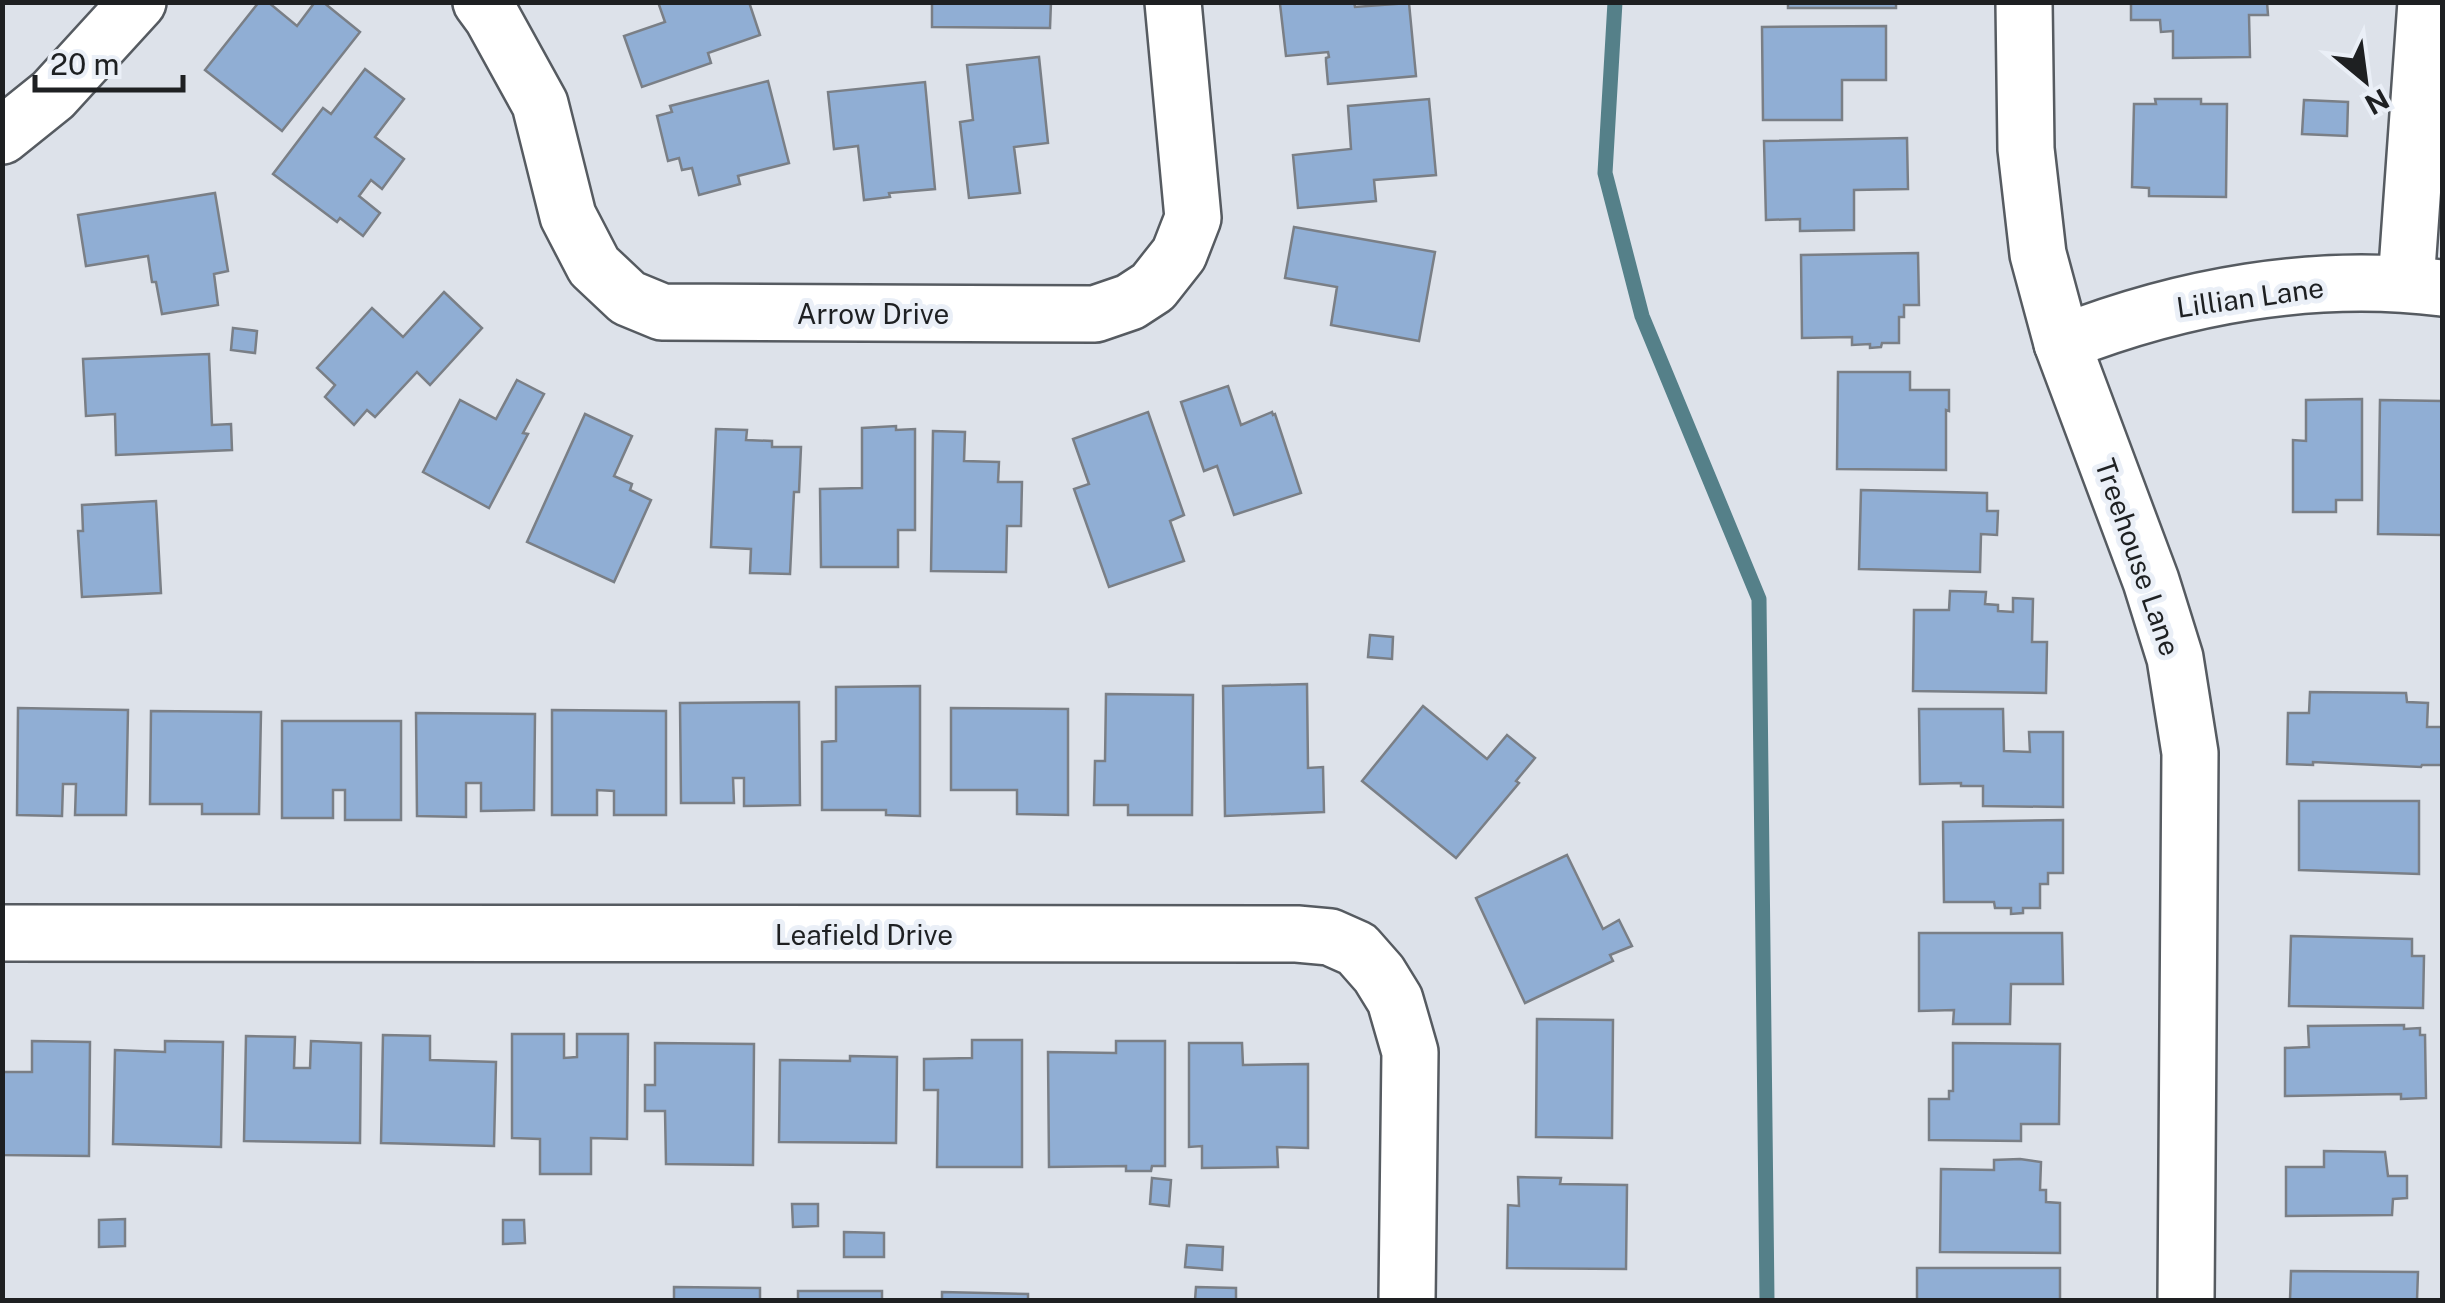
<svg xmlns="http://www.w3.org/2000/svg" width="2445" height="1303" viewBox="0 0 2445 1303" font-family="'Public Sans',sans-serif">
	<rect width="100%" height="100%" fill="#dde2ea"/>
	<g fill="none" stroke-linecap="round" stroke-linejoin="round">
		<polyline stroke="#558089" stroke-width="15" points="1615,2 1605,173 1642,316 1759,599 1767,1300"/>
	</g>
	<g fill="#90aed4" stroke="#7a7f86" stroke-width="2.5">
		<polygon points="259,2 268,2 297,26 315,2 323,2 360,32 282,131 205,70"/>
		<polygon points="658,2 749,2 760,35 708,53 711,63 642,87 624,36 665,22"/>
		<polygon points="932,2 1051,2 1050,28 932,27"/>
		<polygon points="1296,2 1354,2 1355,7 1409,3 1416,76 1328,84 1326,61 1326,58 1329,57 1328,52 1286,56 1280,4"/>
		<rect x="1788" y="2" width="108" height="6"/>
		<polygon points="2131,2 2267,2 2268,15 2249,15 2250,57 2173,58 2173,31 2161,32 2160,20 2131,20"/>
		<polygon points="1886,26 1886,80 1842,80 1842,120 1763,120 1762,27"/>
		<polygon points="1039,57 1048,143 1014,147 1020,193 969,198 960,122 973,120 967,65"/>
		<polygon points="365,69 404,99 375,137 404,159 382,189 371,180 359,196 380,213 363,236 340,218 337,222 273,174 323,108 331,114"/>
		<polygon points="768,81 789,163 738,176 740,184 699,195 692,168 682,170 679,158 668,161 657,116 672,112 670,106"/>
		<polygon points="925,82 935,189 889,193 890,197 864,200 858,146 834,149 828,92"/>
		<polygon points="1429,99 1436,175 1374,180 1376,201 1298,208 1293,155 1351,149 1348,106"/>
		<polygon points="2155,99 2201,99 2201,104 2227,104 2226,197 2149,196 2149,188 2132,187 2134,104 2156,104"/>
		<polygon points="2304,100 2348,102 2347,136 2302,134"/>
		<polygon points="1907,138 1908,189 1854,190 1854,230 1800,231 1800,219 1766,220 1764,141"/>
		<polygon points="215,193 228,271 214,274 218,305 162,314 156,282 152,282 148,256 86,266 78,215"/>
		<polygon points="1294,227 1435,252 1419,341 1331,325 1337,287 1285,278"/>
		<polygon points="1918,253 1919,305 1904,305 1904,317 1899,317 1899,343 1882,343 1881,347 1870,348 1870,344 1852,345 1852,337 1802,338 1801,255"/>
		<polygon points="444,292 482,328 430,385 417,372 375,417 367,410 354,425 325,397 335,385 317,368 372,308 403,337"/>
		<polygon points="233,328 257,331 255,353 231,350"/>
		<polygon points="209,354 212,425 231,424 232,450 116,455 115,414 86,416 83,359"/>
		<polygon points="1838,372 1910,372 1910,390 1949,390 1949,411 1946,410 1946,470 1837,469"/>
		<polygon points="517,380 544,394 523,433 528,434 489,508 423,472 460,400 496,419"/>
		<polygon points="1228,386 1241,425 1272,412 1273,415 1275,414 1301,493 1234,515 1217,466 1204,471 1181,402"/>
		<polygon points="2362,399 2362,500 2336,500 2336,512 2293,512 2293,440 2306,441 2306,400"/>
		<polygon points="2380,400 2442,401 2442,535 2378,534"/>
		<polygon points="1148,412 1184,515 1170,521 1184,561 1109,587 1074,489 1089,484 1073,439"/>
		<polygon points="585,414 632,436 614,476 632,484 630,490 651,500 614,582 527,542"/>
		<polygon points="896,426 896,430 915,429 915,530 898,530 898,567 821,567 820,489 862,488 862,428"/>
		<polygon points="716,429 747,430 746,440 772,441 772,447 801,447 799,492 794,492 790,574 750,573 751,549 711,547"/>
		<polygon points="933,431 965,432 964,461 999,462 998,482 1022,482 1021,526 1007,526 1006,572 931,571"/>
		<polygon points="1861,490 1987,493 1987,511 1998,511 1997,535 1981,534 1980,572 1859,569"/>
		<polygon points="156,501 161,593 82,597 78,531 83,531 82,505"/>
		<polygon points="1950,591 1986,592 1985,604 1998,605 1998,611 2013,612 2013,598 2033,599 2032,642 2047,642 2046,693 1913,691 1914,610 1949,610"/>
		<polygon points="1370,635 1393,637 1392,659 1368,657"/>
		<polygon points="1307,684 1308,768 1323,767 1324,812 1225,816 1223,686"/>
		<polygon points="920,686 920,816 886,815 886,810 822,810 822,742 836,741 836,687"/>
		<polygon points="2310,692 2406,693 2407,702 2428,703 2427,727 2442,727 2442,765 2422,765 2421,767 2313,762 2313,765 2287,764 2288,713 2309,713"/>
		<polygon points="1106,694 1193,695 1192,815 1128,815 1128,805 1094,805 1095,761 1105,761"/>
		<polygon points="799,702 800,805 744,806 744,778 733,778 734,803 681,803 680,703"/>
		<polygon points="1423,706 1487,759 1507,735 1535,758 1516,781 1519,783 1456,858 1362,781"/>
		<polygon points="18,708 128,710 126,815 75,815 76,784 63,784 62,816 17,815"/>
		<polygon points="951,708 1068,709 1068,815 1017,814 1017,790 951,790"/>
		<polygon points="1919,709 2003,709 2004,751 2030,752 2029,732 2063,732 2063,807 1983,806 1983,786 1961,786 1961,783 1920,784"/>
		<polygon points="552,710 666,711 666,815 614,815 614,791 597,790 597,815 552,815"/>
		<polygon points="151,711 261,712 259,814 202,814 202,804 150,804"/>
		<polygon points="416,713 535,714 534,810 481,811 481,783 466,783 466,817 417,816"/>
		<polygon points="282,721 401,721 401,820 345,820 345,790 333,790 333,818 282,818"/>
		<polygon points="2299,801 2419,801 2419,874 2299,870"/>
		<polygon points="2063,820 2063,873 2048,873 2048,884 2040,884 2040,908 2023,908 2023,913 2011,914 2011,908 1995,908 1994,902 1944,902 1943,822"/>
		<polygon points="1567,855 1603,929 1619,920 1632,946 1610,955 1613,961 1525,1003 1476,898"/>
		<polygon points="1919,933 2062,933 2063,984 2011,984 2010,1024 1953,1024 1954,1010 1919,1011"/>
		<polygon points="2291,936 2412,939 2412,956 2424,956 2423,1008 2289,1006"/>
		<polygon points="1537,1019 1613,1020 1612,1138 1536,1137"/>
		<polygon points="2404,1025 2404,1029 2420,1028 2420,1035 2425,1035 2426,1098 2401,1099 2401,1094 2285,1096 2285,1048 2309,1047 2308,1026"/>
		<polygon points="512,1034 564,1034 564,1058 577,1057 577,1034 628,1034 627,1139 591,1138 591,1174 540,1174 540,1139 512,1138"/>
		<polygon points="383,1035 430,1036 430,1060 496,1062 494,1146 381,1143"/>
		<polygon points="246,1036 295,1037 294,1068 310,1068 311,1041 361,1043 360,1143 244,1141"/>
		<polygon points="972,1040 1022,1040 1022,1167 937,1167 938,1090 924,1090 924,1059 972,1058"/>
		<polygon points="32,1041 90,1042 89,1156 2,1155 2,1072 32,1072"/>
		<polygon points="165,1041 223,1042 221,1147 113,1144 115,1050 165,1052"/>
		<polygon points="1116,1041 1165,1041 1165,1166 1152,1166 1151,1171 1126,1171 1126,1166 1049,1167 1048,1052 1116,1053"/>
		<polygon points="655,1043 754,1044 753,1165 666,1164 665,1111 645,1111 645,1085 655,1085"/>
		<polygon points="1189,1043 1242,1043 1243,1065 1308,1064 1308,1148 1277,1147 1278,1167 1202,1168 1202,1146 1189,1147"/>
		<polygon points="1953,1043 2060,1044 2059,1124 2021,1124 2021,1141 1929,1140 1929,1099 1949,1099 1949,1091 1953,1091"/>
		<polygon points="850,1056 897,1057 896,1143 779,1142 780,1060 850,1061"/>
		<polygon points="2324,1151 2385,1152 2388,1176 2407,1176 2407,1198 2393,1199 2392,1215 2286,1216 2286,1167 2324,1167"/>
		<polygon points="2020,1159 2041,1162 2040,1190 2046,1190 2046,1202 2060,1203 2060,1253 1940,1252 1941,1169 1994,1170 1994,1160"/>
		<polygon points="1518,1177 1561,1178 1560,1184 1627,1185 1626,1269 1507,1268 1508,1205 1519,1206"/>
		<polygon points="1152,1178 1171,1180 1169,1206 1150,1204"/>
		<polygon points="792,1204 818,1204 818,1226 793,1227"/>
		<polygon points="125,1219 125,1246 99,1247 99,1220"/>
		<polygon points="503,1220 524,1220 525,1243 503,1244"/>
		<polygon points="844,1232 884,1233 884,1257 844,1257"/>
		<polygon points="1187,1245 1223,1247 1222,1270 1185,1267"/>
		<rect x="1917" y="1268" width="143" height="32"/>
		<polygon points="2291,1271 2418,1272 2417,1300 2290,1300"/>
		<polygon points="674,1287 760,1288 760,1300 674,1300"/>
		<polygon points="1196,1287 1236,1288 1236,1300 1195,1300"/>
		<rect x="798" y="1291" width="84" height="9"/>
		<polygon points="942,1292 1028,1294 1028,1300 942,1300"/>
	</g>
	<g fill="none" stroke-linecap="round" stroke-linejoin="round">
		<defs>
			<g id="minor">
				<polyline points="481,2 492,17 540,104 568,216 594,266 628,298 662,312 1095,314 1130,302 1153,287 1179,254 1193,218 1173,2"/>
				<polyline points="2024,2 2026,149 2038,254 2062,343 2151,581 2175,658 2190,753 2186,1300"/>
				<polyline points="2,136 53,95 138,2"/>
				<polyline points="2406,283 2426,2"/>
				<path d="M2062 343C2182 296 2314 272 2442 288"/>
				<polyline points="2,933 1297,934 1330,937 1357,949 1379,974 1395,1000 1410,1052 1407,1300"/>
			</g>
		</defs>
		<use href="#minor" stroke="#565b61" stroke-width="60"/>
		<use href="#minor" stroke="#fff" stroke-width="55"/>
	</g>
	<g text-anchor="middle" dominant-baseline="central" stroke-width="10" stroke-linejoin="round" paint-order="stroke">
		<g font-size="28" fill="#1e2022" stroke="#eaeff7">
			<text transform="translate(2250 297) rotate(-8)">Lillian Lane</text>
			<text x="873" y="313">Arrow Drive</text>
			<text transform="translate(2138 557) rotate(71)">Treehouse Lane</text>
			<text x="864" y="934">Leafield Drive</text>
		</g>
	</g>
	<rect width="2445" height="1303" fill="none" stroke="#1e2022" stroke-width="10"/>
	<g transform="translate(2365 80) rotate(151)" stroke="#eaeff7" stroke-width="8" paint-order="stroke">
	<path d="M0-8L18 38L0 25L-18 38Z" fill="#1e2022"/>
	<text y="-15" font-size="28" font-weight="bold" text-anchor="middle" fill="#1e2022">N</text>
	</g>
	<path d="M35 75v15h148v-15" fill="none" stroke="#1e2022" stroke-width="5"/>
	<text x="50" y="75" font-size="30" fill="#1e2022" stroke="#eaeff7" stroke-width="8" paint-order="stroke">20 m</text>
</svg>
